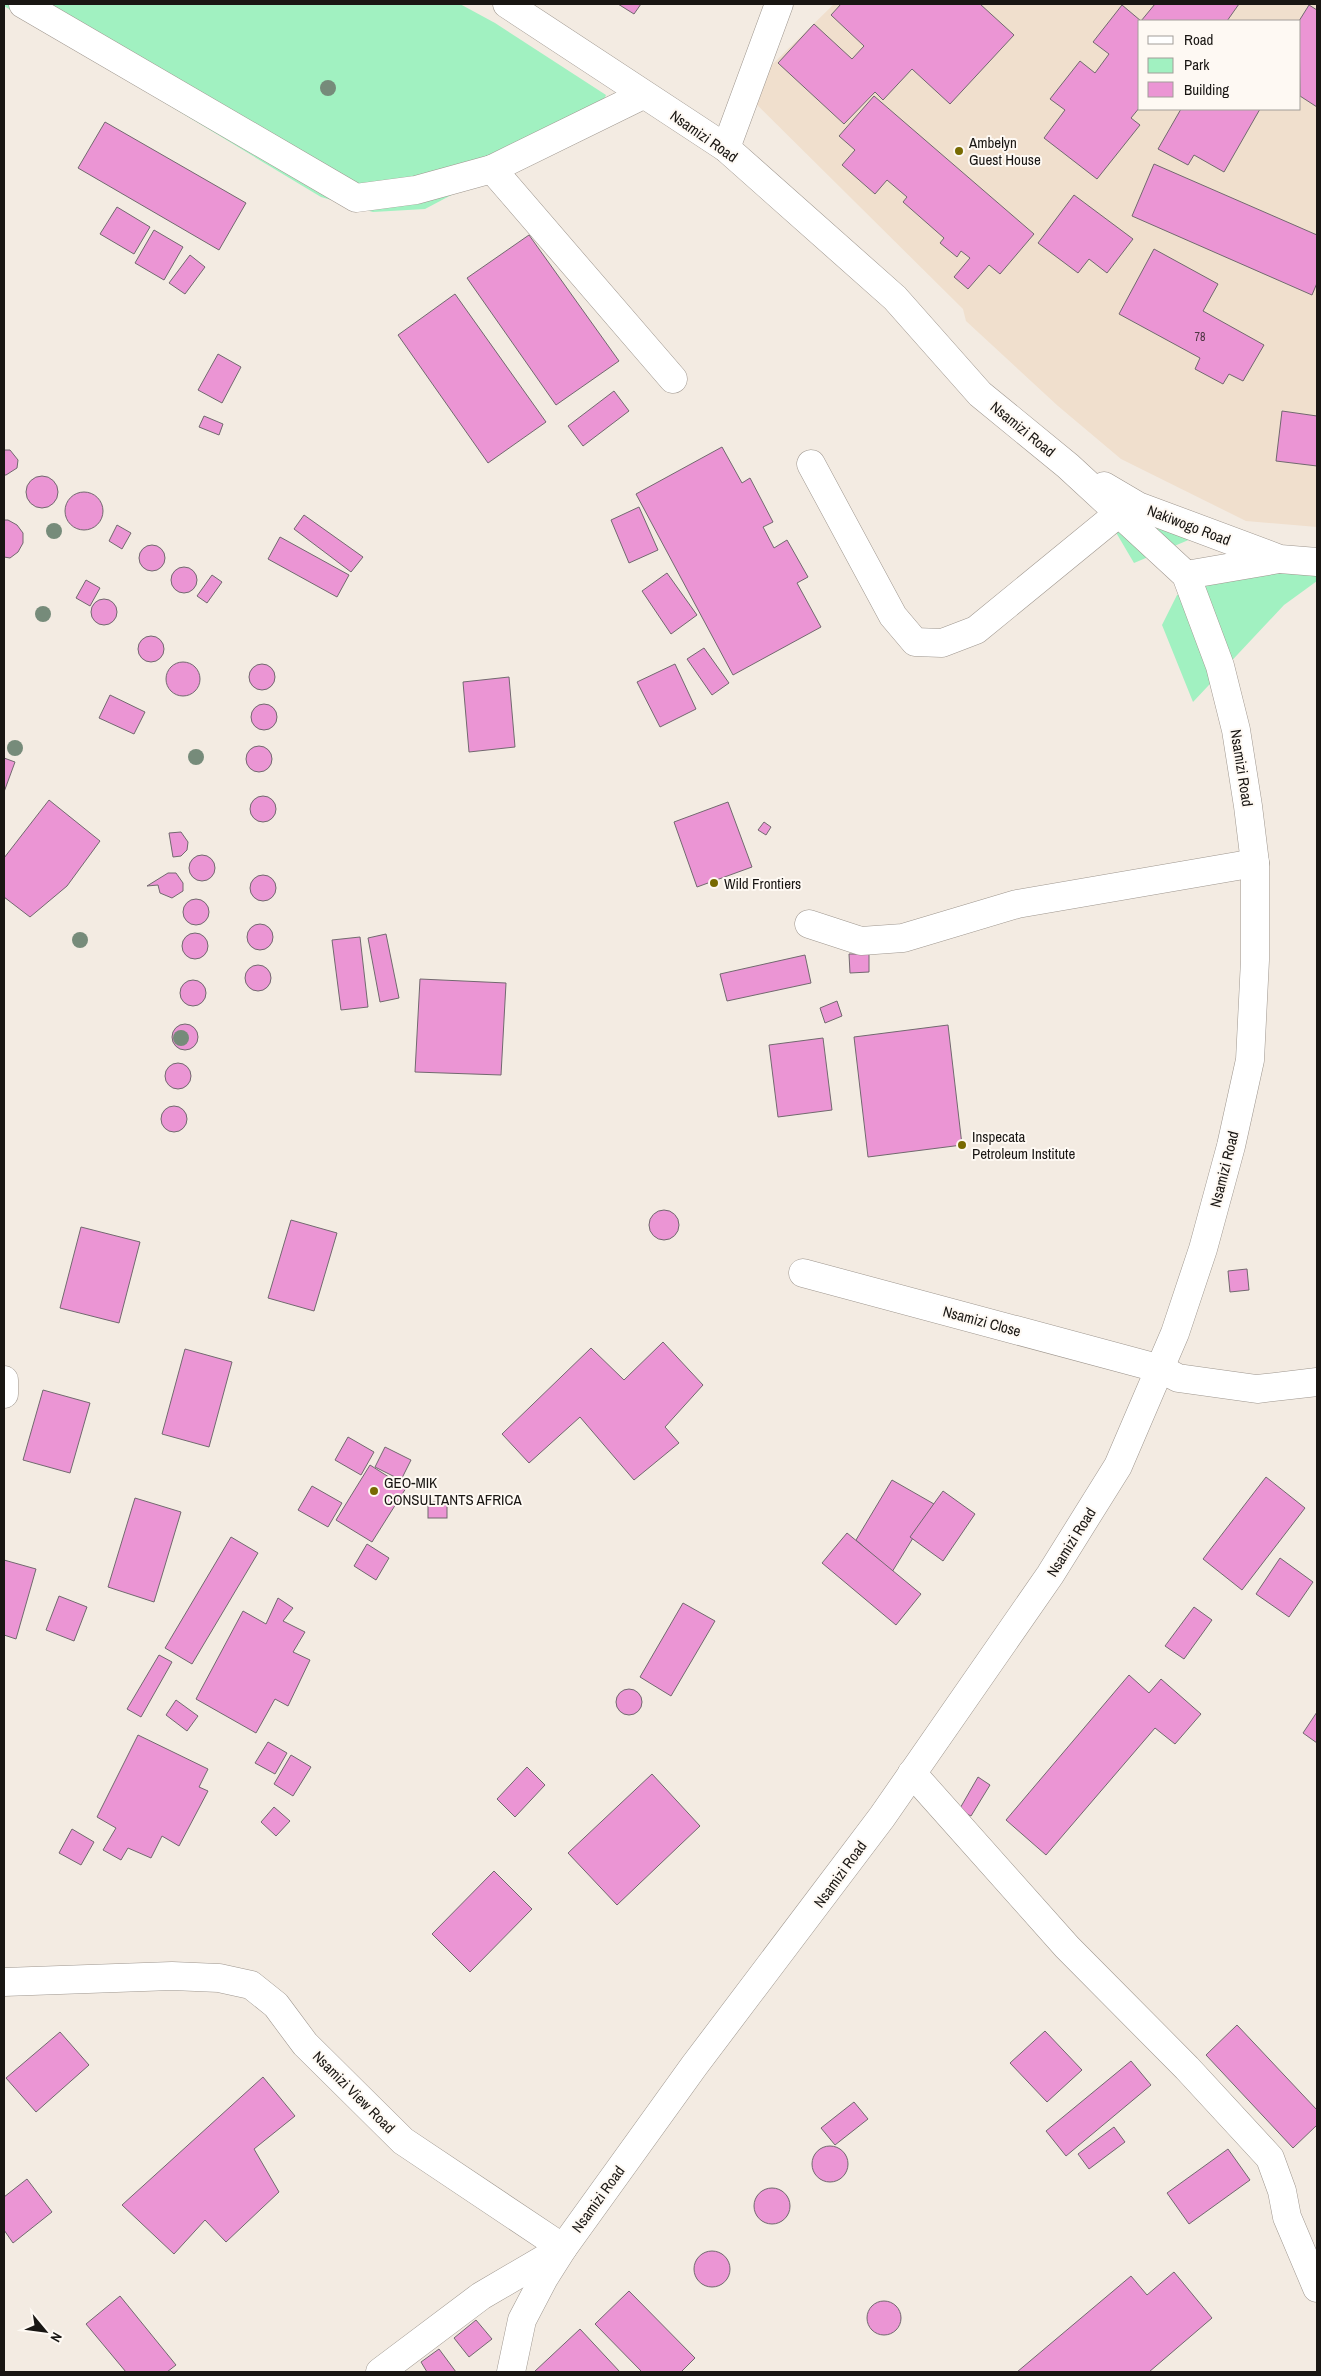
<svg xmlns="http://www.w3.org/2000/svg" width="1321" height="2376" viewBox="0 0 1321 2376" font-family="'Archivo Narrow',sans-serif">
	<rect width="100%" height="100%" fill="#f3ebe2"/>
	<path fill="#f0dfcd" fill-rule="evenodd" d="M834 4H1317V527L1246 521 1121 459 1058 406 966 321 963 309 744 92ZM1140 21H1300V109H1140Z"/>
	<g fill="#a1f1c1">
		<polygon points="4,4 460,4 495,23 606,95 595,119 425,209 373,212 321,197 4,6"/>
		<polygon points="1091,490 1198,536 1134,563"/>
		<polygon points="1241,567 1317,571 1317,581 1284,605 1193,702 1162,625 1177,595"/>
	</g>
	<g fill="#eb95d4" stroke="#72696f">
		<polygon points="618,4 641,4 634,14"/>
		<polygon points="841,4 980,4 1014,35 950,104 912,69 883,100 875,92 844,124 778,63 814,24 852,59 864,46 831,15"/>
		<polygon points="1155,4 1239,4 1227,21 1140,21 1140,107 1131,118 1140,125 1097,179 1044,138 1065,110 1050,99 1080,61 1095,73 1109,54 1093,42 1122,5 1141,21"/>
		<polygon points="1309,5 1317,10 1317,107 1300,96 1299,21"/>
		<polygon points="874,96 1034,234 1000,274 989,265 968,289 954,277 970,258 961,251 957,257 940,243 944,238 903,202 907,197 887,180 875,194 842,165 855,150 839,136"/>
		<polygon points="1181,109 1260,109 1224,172 1194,155 1188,165 1158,149"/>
		<polygon points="105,122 246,203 219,250 78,168"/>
		<polygon points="1154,164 1317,235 1317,283 1312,295 1132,216"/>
		<polygon points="1074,195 1133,239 1107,273 1089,259 1078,273 1038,243"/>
		<polygon points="117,207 150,227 134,254 100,234"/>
		<polygon points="154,230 183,247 164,280 135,263"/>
		<polygon points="529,235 619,361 556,405 467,278"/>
		<polygon points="1154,249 1218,284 1203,311 1264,345 1243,381 1229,374 1223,384 1195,369 1200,358 1119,314"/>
		<polygon points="190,255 205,267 185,294 169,283"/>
		<polygon points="455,294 546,422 488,463 398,335"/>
		<polygon points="218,354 241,367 222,403 198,390"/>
		<polygon points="614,391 629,411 583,446 568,426"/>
		<polygon points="1282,411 1317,416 1317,466 1276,461"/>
		<polygon points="204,416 223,424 219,435 199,427"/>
		<polygon points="722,447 742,483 750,478 773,522 763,527 774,548 787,540 808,577 797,583 821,627 733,675 636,494"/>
		<polygon points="4,450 10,450 18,460 17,468 6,475 4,475"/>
		<circle cx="42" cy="492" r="16"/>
		<circle cx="84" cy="511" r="19"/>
		<polygon points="639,507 658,550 629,563 611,520"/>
		<polygon points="304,515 363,557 351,572 294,529"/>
		<polygon points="4,520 8,520 17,525 23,533 23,543 18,552 10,558 4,557"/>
		<polygon points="117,525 131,533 122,549 109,541"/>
		<polygon points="280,537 349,575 337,597 268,559"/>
		<circle cx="152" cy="558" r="13"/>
		<circle cx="184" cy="580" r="13"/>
		<polygon points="667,573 697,615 671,634 642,591"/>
		<polygon points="212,575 222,582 207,603 197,596"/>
		<polygon points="86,580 100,588 90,606 76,598"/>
		<circle cx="104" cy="612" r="13"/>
		<circle cx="151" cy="649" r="13"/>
		<polygon points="704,648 729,683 712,695 687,659"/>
		<circle cx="183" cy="679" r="17"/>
		<polygon points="675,664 696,709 660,727 637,682"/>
		<circle cx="262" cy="677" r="13"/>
		<polygon points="509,677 515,747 469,752 463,682"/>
		<polygon points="110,695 145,712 134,734 99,718"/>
		<circle cx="264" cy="717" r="13"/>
		<circle cx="259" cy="759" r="13"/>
		<polygon points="4,758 15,762 4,792"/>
		<circle cx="263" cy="809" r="13"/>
		<polygon points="49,800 100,841 67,886 30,917 4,897 4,858"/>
		<polygon points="728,802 752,867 697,887 674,822"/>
		<polygon points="764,822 771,827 766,835 758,830"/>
		<polygon points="181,832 188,842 187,850 181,856 173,857 169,833"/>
		<circle cx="202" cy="868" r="13"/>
		<polygon points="168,873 176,873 183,883 183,891 172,898 160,893 158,885 147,886"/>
		<circle cx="263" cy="888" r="13"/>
		<circle cx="196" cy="912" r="13"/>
		<circle cx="260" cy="937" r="13"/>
		<circle cx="195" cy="946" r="13"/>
		<polygon points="386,934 399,998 380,1002 368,938"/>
		<polygon points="360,937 368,1007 341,1010 332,940"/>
		<polygon points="849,954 869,954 869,972 850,973"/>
		<polygon points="805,955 811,983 727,1001 720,974"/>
		<circle cx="258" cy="978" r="13"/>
		<polygon points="420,979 506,983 501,1075 415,1072"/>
		<circle cx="193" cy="993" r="13"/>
		<polygon points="837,1001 842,1016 825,1023 820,1008"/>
		<circle cx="185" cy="1037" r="13"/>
		<polygon points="948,1025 962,1145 868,1157 854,1037"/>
		<polygon points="823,1038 832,1110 778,1117 769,1045"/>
		<circle cx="178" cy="1076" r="13"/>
		<circle cx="174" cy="1119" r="13"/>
		<circle cx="664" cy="1225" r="15"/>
		<polygon points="291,1220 337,1233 314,1311 268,1298"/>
		<polygon points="81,1227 140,1242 119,1323 60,1308"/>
		<polygon points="1247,1269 1249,1290 1230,1292 1228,1271"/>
		<polygon points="663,1342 703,1385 665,1427 679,1443 634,1480 580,1417 529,1463 502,1434 591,1348 624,1380"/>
		<polygon points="185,1349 232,1362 209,1447 162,1434"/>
		<polygon points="43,1390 90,1403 70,1473 23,1460"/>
		<polygon points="348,1437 374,1452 361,1475 335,1460"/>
		<polygon points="385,1447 411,1460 401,1480 375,1467"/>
		<polygon points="370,1465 406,1488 372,1542 336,1520"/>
		<polygon points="1266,1477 1305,1508 1242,1590 1203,1559"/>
		<polygon points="892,1480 934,1504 892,1572 856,1540"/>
		<polygon points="312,1486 342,1503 328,1527 298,1510"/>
		<polygon points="943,1491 975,1514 943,1561 910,1537"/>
		<polygon points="135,1498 181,1512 154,1602 108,1587"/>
		<rect x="428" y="1502" width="19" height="16"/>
		<polygon points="847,1533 921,1594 896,1625 822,1563"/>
		<polygon points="231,1537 258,1553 192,1664 165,1648"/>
		<polygon points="367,1544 389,1558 376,1580 354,1566"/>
		<polygon points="1280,1558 1313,1582 1289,1617 1256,1594"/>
		<polygon points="4,1560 36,1569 16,1639 4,1635"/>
		<polygon points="59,1596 87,1607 74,1641 46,1630"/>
		<polygon points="278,1598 293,1608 283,1621 305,1632 293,1652 310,1660 288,1706 275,1699 256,1733 196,1699 243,1611 266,1624"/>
		<polygon points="683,1603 715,1621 671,1696 640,1677"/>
		<polygon points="1194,1607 1212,1620 1184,1659 1165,1646"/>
		<polygon points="159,1655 172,1662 141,1717 127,1709"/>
		<polygon points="1129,1675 1149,1693 1161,1679 1201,1714 1175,1744 1155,1728 1046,1855 1006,1820"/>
		<circle cx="629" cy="1702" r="13"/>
		<polygon points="176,1700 198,1716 187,1731 166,1715"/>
		<polygon points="1317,1712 1317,1743 1303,1733"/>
		<polygon points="138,1735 208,1769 199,1787 208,1791 179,1846 162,1836 151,1858 128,1848 121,1860 103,1850 116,1828 97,1817"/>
		<polygon points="268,1742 287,1753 275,1774 255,1763"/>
		<polygon points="291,1755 311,1767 293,1796 274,1784"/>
		<polygon points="527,1767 545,1785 515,1817 497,1799"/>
		<polygon points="652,1774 700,1826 617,1905 568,1853"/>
		<polygon points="978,1777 990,1785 971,1816 959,1810"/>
		<polygon points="274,1807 290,1821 276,1836 261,1822"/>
		<polygon points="72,1829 94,1842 81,1865 59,1853"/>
		<polygon points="494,1871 532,1909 470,1972 432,1934"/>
		<polygon points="1237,2025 1317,2110 1317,2125 1293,2148 1206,2055"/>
		<polygon points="1045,2031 1082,2070 1047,2102 1010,2063"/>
		<polygon points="60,2032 89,2065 36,2112 6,2078"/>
		<polygon points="1131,2061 1151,2085 1066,2156 1046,2131"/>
		<polygon points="263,2077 295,2116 254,2149 279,2192 226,2242 205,2220 174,2254 122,2205"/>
		<polygon points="854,2102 868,2119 835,2145 821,2128"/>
		<polygon points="1114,2127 1125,2142 1089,2169 1078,2154"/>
		<circle cx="830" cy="2164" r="18"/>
		<polygon points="1228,2149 1250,2180 1189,2224 1167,2193"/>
		<polygon points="27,2179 52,2212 13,2243 4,2230 4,2197"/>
		<circle cx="772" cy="2206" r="18"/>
		<circle cx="712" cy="2269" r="18"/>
		<polygon points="1174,2272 1212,2318 1149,2372 1017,2372 1131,2276 1147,2295"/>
		<polygon points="629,2291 695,2358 681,2372 642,2372 595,2324"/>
		<polygon points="120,2296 176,2365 167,2372 126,2372 86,2324"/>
		<circle cx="884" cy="2318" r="17"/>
		<polygon points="476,2320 492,2339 469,2357 454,2338"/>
		<polygon points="580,2329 620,2372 534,2372"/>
		<polygon points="439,2349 456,2372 427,2372 421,2362"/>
	</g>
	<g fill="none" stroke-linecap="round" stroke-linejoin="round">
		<defs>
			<g id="street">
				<polyline points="23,4 356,198 416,190 492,169 643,95"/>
				<polyline points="726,148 779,4"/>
				<polyline points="492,169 673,379"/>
				<polyline points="811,464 893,616 915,642 942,643 976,630 1119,513"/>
				<polyline points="1104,486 1138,506 1280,559 1317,562"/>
				<polyline points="1186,575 1279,559"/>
				<polyline points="809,924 861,941 903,938 1017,904 1255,863"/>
				<polyline points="803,1273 1161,1369 1178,1378 1257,1389 1317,1382"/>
				<polyline points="4,1380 4,1394"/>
				<polyline points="912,1773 1067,1947 1187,2068 1270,2158 1282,2191 1287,2217 1317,2288"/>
				<polyline points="4,1982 172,1976 219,1978 251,1985 276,2005 305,2044 403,2141 563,2248 544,2278 522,2320 511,2372"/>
			</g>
			<polyline id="secondary" points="380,2372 481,2296 563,2248 694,2066 882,1817 1050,1575 1118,1466 1175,1333 1203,1249 1231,1146 1250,1060 1255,960 1255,863 1248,806 1236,730 1220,666 1186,575 1068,466 980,394 895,298 726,148 507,4"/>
		</defs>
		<use href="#street" stroke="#9e968e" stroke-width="29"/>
		<use href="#secondary" stroke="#9e968e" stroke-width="29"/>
		<use href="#street" stroke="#fff" stroke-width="28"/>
		<use href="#secondary" stroke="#fff" stroke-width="28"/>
	</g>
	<g fill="#768b7a">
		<circle cx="328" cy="88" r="8"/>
		<circle cx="54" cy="531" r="8"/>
		<circle cx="43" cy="614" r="8"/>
		<circle cx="15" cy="748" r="8"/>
		<circle cx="196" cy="757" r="8"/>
		<circle cx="80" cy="940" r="8"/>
		<circle cx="181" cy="1038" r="8"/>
	</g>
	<g fill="#786a01" stroke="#fef9f3" stroke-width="2">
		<circle cx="959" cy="151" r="5"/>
		<circle cx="714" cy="883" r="5"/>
		<circle cx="962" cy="1145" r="5"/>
		<circle cx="374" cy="1491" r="5"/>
	</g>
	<g text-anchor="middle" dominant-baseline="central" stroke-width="4" stroke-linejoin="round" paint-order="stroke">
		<g font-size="12" fill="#4e3643">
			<text x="1200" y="337">78</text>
		</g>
		<g font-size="15" fill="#191613" stroke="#fef9f3">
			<text transform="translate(704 136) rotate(35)">Nsamizi Road</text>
			<text transform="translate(1023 429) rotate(39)">Nsamizi Road</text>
			<text transform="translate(1189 525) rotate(21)">Nakiwogo Road</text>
			<text transform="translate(1242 768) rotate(81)">Nsamizi Road</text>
			<text transform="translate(1224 1169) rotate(-76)">Nsamizi Road</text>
			<text transform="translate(982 1321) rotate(15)">Nsamizi Close</text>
			<text transform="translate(1071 1542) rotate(-58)">Nsamizi Road</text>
			<text transform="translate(840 1874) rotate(-54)">Nsamizi Road</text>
			<text transform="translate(354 2092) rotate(45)">Nsamizi View Road</text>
			<text transform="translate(598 2199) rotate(-54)">Nsamizi Road</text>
		</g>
		<g font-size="15" fill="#191613" stroke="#fef9f3" text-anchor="start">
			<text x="969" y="142">Ambelyn<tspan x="969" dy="17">Guest House</tspan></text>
			<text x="724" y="883">Wild Frontiers</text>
			<text x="972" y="1136">Inspecata<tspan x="972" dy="17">Petroleum Institute</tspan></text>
			<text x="384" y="1482">GEO-MIK<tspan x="384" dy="17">CONSULTANTS AFRICA</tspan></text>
		</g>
	</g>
	<rect width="1321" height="2376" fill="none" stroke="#191613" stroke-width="10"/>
	<rect x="1138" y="20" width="162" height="90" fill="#fef9f3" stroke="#a29e99"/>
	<rect x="1148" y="36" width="25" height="8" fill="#ffffff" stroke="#a29e99"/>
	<text x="1184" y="45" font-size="15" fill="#191613">Road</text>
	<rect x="1148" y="58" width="25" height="15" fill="#a1f1c1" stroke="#a29e99"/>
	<text x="1184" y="70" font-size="15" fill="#191613">Park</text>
	<rect x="1148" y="82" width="25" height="15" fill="#eb95d4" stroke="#a29e99"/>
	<text x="1184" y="95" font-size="15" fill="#191613">Building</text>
	<g transform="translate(45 2331) rotate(119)" stroke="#fef9f3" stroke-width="4" paint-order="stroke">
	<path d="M0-4L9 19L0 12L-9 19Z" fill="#191613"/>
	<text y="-8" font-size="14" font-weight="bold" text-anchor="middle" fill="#191613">N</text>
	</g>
</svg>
